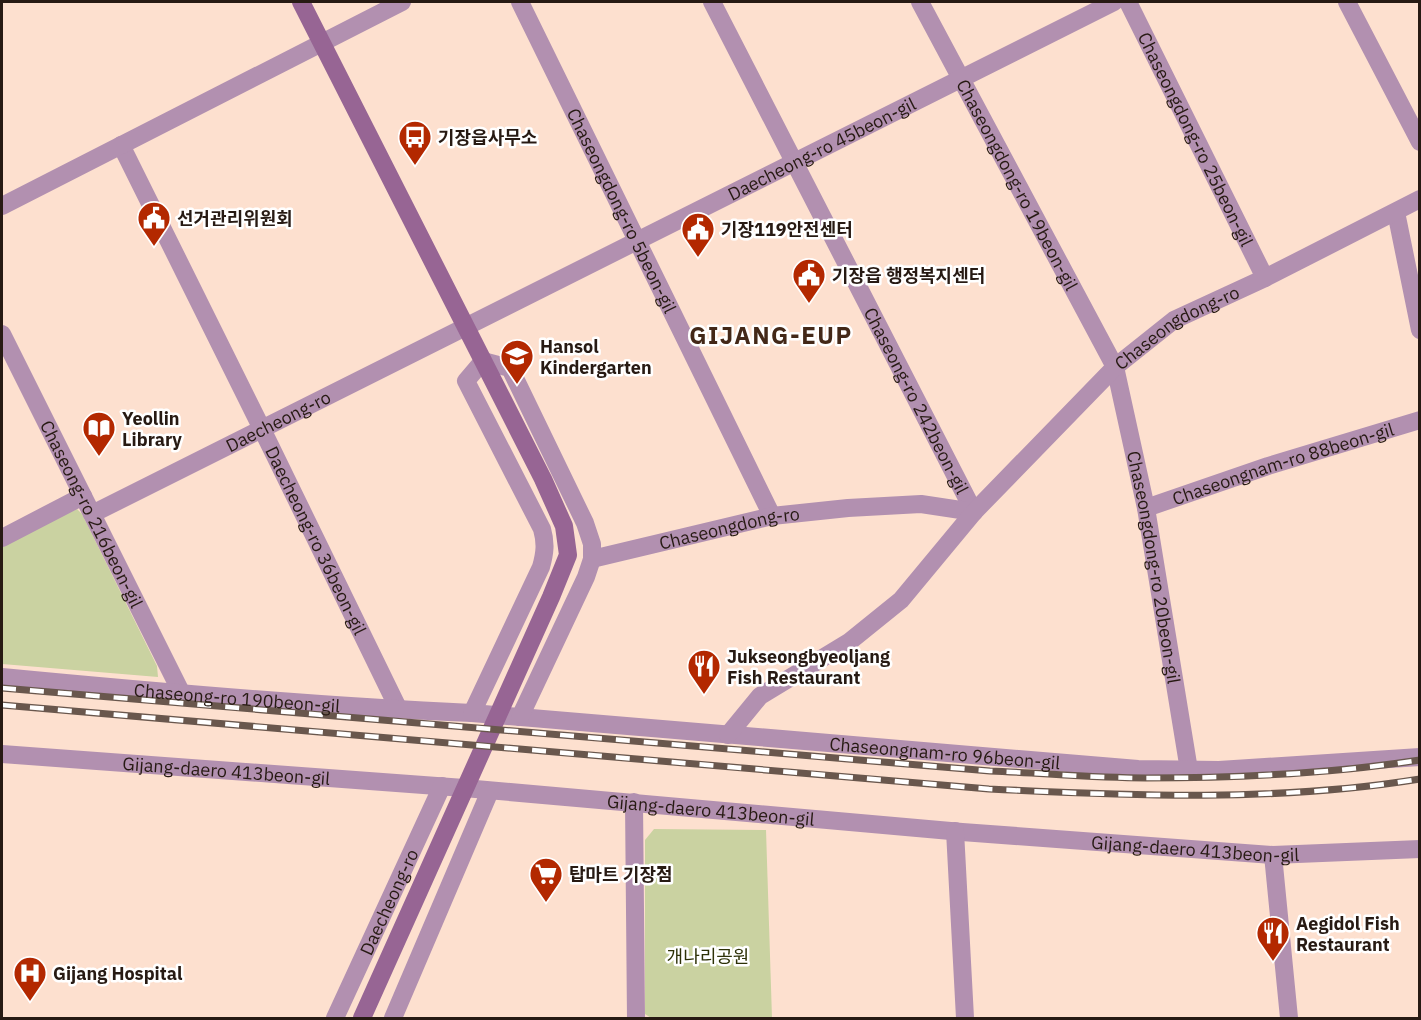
<svg xmlns="http://www.w3.org/2000/svg" width="1421" height="1020" viewBox="0 0 1421 1020" font-family="'IBM Plex Sans','Noto Sans KR',sans-serif">
	<rect width="100%" height="100%" fill="#fde0cf"/>
	<g fill="#cad2a1">
		<polygon points="77,509 82,514 157,666 158,677 2,664 2,542"/>
		<polygon points="654,829 766,830 772,1018 651,1018 645,1014 645,840"/>
	</g>
	<g fill="none" stroke-linecap="round" stroke-linejoin="round">
		<g stroke="#b290b0" stroke-width="18">
			<path id="s1" d="M520 2 772 516"/>
			<path id="s2" d="M712 2 974 512"/>
			<path id="s3" d="M920 2 1115 367 1146 508 1189 770"/>
			<path id="s4" d="M1128 2 1265 278"/>
			<polyline points="1347,2 1420,142"/>
			<path id="s5" d="M121 145 262 429 399 710"/>
			<polyline points="2,206 402,2"/>
			<polyline points="1396,212 1420,330"/>
			<path id="s6" d="M2 334 182 694"/>
			<path id="s7" d="M1146 508 1268 466 1420 420"/>
			<path id="s8" d="M92 514 1114 2"/>
			<polyline points="2,538 83,496"/>
			<path id="s9" d="M592 559 772 516 848 508 921 504 974 512"/>
			<path id="s10" d="M2 677C158 692 315 706 472 713L1138 769 1219 770 1420 757"/>
			<path d="M472 713 541 567C545 553 546 543 542 529L466 381 483 361 510 368 585 523 592 544V559L586 577 520 717"/>
			<path id="s11" d="M728 735 760 696 849 642 901 600 974 512 1115 367 1174 320 1265 278 1420 199"/>
			<path id="s12" d="M2 754 464 788 962 832 1273 855 1420 849"/>
			<polyline points="634,802 636,1018"/>
			<polyline points="955,831 965,1018"/>
			<polyline points="1273,855 1289,1018"/>
			<path id="s13" d="M335 1018 442 786"/>
			<polyline points="393,1018 490,791"/>
		</g>
		<polyline stroke="#976594" stroke-width="18" points="301,2 543,479 564,526 568,555 551,597 362,1018"/>
		<defs>
			<g id="rail">
				<path d="M2 688 990 771C1042 773 1094 778 1146 778 1237 778 1329 774 1420 760"/>
				<path d="M2 705 989 789C1132 796 1277 802 1420 779"/>
			</g>
		</defs>
		<use href="#rail" stroke="#69574d" stroke-width="7"/>
		<use href="#rail" stroke="#fff" stroke-width="4.5" stroke-dasharray="14" stroke-linecap="butt"/>
	</g>
	<defs>
		<symbol id="bus-pin" viewBox="-11 -11 22 30"><path d="M0 17L-7.5 6A9.5 9.5 0 1 1 7.5 6Z" fill="#b32800" stroke="#fff"/><path d="M-5-6H5V4H4V6H2V4H-2V6H-4V4H-5ZM-3.5-4V0h7V-4ZM-3.5 1.2v1.5H-2V1.2ZM2 1.2v1.5H3.5V1.2Z" fill="#fff"/></symbol>
		<symbol id="civic-pin" viewBox="-11 -11 22 30"><path d="M0 17L-7.5 6A9.5 9.5 0 1 1 7.5 6Z" fill="#b32800" stroke="#fff"/><path d="M-.6-6.5H3V-4.5H.6V-3L4-1V1h2V6H-6V1h2V-1L-.6-3ZM-1.2 2.5V6h2.4V2.5Z" fill="#fff"/></symbol>
		<symbol id="school-pin" viewBox="-11 -11 22 30"><path d="M0 17L-7.5 6A9.5 9.5 0 1 1 7.5 6Z" fill="#b32800" stroke="#fff"/><path d="M0-5L7-2L0 1L-7-2ZM-4 1L0 2.5L4 1V4Q0 6-4 4Z" fill="#fff"/></symbol>
		<symbol id="library-pin" viewBox="-11 -11 22 30"><path d="M0 17L-7.5 6A9.5 9.5 0 1 1 7.5 6Z" fill="#b32800" stroke="#fff"/><path d="M-6-4Q-3-5.5-.7-3.5V5Q-3 3-6 4ZM6-4Q3-5.5 .7-3.5V5Q3 3 6 4Z" fill="#fff"/></symbol>
		<symbol id="restaurant-pin" viewBox="-11 -11 22 30"><path d="M0 17L-7.5 6A9.5 9.5 0 1 1 7.5 6Z" fill="#b32800" stroke="#fff"/><path d="M-5-6h1v4h1v-4h1v4h1v-4h1v5L-1.5 .5V6h-2V.5L-5-1ZM5-6V6H3V1.5H1.5Q1.5-4 5-6Z" fill="#fff"/></symbol>
		<symbol id="supermarket-pin" viewBox="-11 -11 22 30"><path d="M0 17L-7.5 6A9.5 9.5 0 1 1 7.5 6Z" fill="#b32800" stroke="#fff"/><path d="M-6-5.5h2.5l.6 2H6L4.5 2H-2.5L-4.4-4H-6ZM-1.5 3.2a1.3 1.3 0 1 0 .1 0ZM3 3.2a1.3 1.3 0 1 0 .1 0Z" fill="#fff"/></symbol>
		<symbol id="hospital-pin" viewBox="-11 -11 22 30"><path d="M0 17L-7.5 6A9.5 9.5 0 1 1 7.5 6Z" fill="#b32800" stroke="#fff"/><path d="M-5-5h3v3.5h4V-5h3V5h-3V1.5h-4V5h-3Z" fill="#fff"/></symbol>
	</defs>
	<g fill-rule="evenodd">
		<use href="#bus-pin" x="396" y="118" width="38" height="52"/>
		<use href="#civic-pin" x="135" y="199" width="38" height="52"/>
		<use href="#civic-pin" x="679" y="210" width="38" height="52"/>
		<use href="#civic-pin" x="790" y="256" width="38" height="52"/>
		<use href="#school-pin" x="498" y="337" width="38" height="52"/>
		<use href="#library-pin" x="80" y="409" width="38" height="52"/>
		<use href="#restaurant-pin" x="685" y="647" width="38" height="52"/>
		<use href="#supermarket-pin" x="527" y="855" width="38" height="52"/>
		<use href="#restaurant-pin" x="1254" y="914" width="38" height="52"/>
		<use href="#hospital-pin" x="11" y="954" width="38" height="52"/>
	</g>
	<g text-anchor="middle" dominant-baseline="central" stroke-width="5" stroke-linejoin="round" paint-order="stroke">
		<g font-size="18" font-weight="bold" fill="#271a13" stroke="#fff" text-anchor="start">
			<text x="438" y="137">기장읍사무소</text>
			<text x="177" y="218">선거관리위원회</text>
			<text x="721" y="229">기장119안전센터</text>
			<text x="832" y="275">기장읍 행정복지센터</text>
			<text x="540" y="346">Hansol<tspan x="540" dy="21">Kindergarten</tspan></text>
			<text x="122" y="418">Yeollin<tspan x="122" dy="21">Library</tspan></text>
			<text x="727" y="656">Jukseongbyeoljang<tspan x="727" dy="21">Fish Restaurant</tspan></text>
			<text x="569" y="874">탑마트 기장점</text>
			<text x="1296" y="923">Aegidol Fish<tspan x="1296" dy="21">Restaurant</tspan></text>
			<text x="53" y="973">Gijang Hospital</text>
		</g>
		<g font-size="18" fill="#271a13" stroke="#fff">
			<text stroke="none"><textPath href="#s4" startOffset="153">Chaseongdong-ro 25beon-gil</textPath></text>
			<text stroke="none"><textPath href="#s8" startOffset="816">Daecheong-ro 45beon-gil</textPath></text>
			<text stroke="none"><textPath href="#s3" startOffset="207">Chaseongdong-ro 19beon-gil</textPath></text>
			<text stroke="none"><textPath href="#s1" startOffset="232">Chaseongdong-ro 5beon-gil</textPath></text>
			<text stroke="none"><textPath href="#s11" startOffset="612">Chaseongdong-ro</textPath></text>
			<text stroke="none"><textPath href="#s2" startOffset="448">Chaseong-ro 242beon-gil</textPath></text>
			<text stroke="none"><textPath href="#s8" startOffset="208">Daecheong-ro</textPath></text>
			<text stroke="none"><textPath href="#s7" startOffset="144">Chaseongnam-ro 88beon-gil</textPath></text>
			<text stroke="none"><textPath href="#s6" startOffset="201">Chaseong-ro 216beon-gil</textPath></text>
			<text stroke="none"><textPath href="#s9" startOffset="141">Chaseongdong-ro</textPath></text>
			<text stroke="none"><textPath href="#s5" startOffset="441">Daecheong-ro 36beon-gil</textPath></text>
			<text stroke="none"><textPath href="#s3" startOffset="618">Chaseongdong-ro 20beon-gil</textPath></text>
			<text stroke="none"><textPath href="#s10" startOffset="236">Chaseong-ro 190beon-gil</textPath></text>
			<text stroke="none"><textPath href="#s10" startOffset="946">Chaseongnam-ro 96beon-gil</textPath></text>
			<text stroke="none"><textPath href="#s12" startOffset="225">Gijang-daero 413beon-gil</textPath></text>
			<text stroke="none"><textPath href="#s12" startOffset="711">Gijang-daero 413beon-gil</textPath></text>
			<text stroke="none"><textPath href="#s12" startOffset="1197">Gijang-daero 413beon-gil</textPath></text>
			<text stroke="none"><textPath href="#s13" startOffset="128">Daecheong-ro</textPath></text>
		</g>
		<g font-size="18" fill="#2d3106" stroke="#fff">
			<text x="708" y="956">개나리공원</text>
		</g>
		<g font-size="24" font-weight="bold" letter-spacing="1.5" fill="#432818" stroke="#fff">
			<text x="771" y="335">GIJANG-EUP</text>
		</g>
	</g>
	<rect width="1421" height="1020" fill="none" stroke="#271a13" stroke-width="6"/>
</svg>
